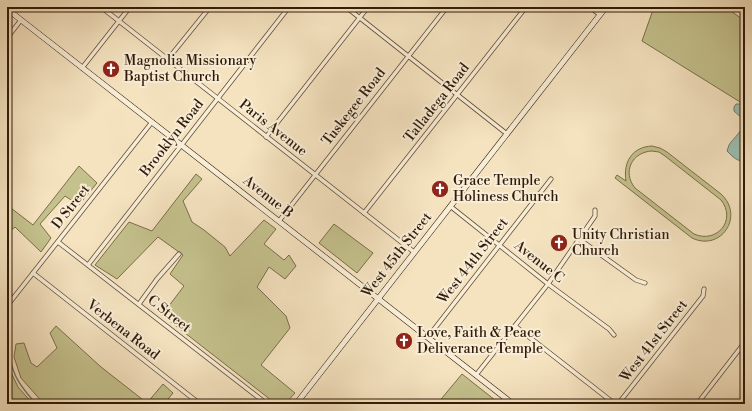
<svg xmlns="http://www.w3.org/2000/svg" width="752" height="411" viewBox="0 0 752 411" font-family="'Libre Bodoni',serif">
	<rect width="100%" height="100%" fill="#f5e3c0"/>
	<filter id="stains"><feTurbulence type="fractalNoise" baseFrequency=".005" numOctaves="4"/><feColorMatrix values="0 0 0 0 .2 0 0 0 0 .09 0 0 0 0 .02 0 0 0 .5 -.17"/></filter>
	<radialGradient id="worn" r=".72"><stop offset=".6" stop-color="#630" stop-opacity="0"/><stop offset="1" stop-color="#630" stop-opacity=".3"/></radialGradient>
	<g fill="#c4c18d" stroke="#7a6e4b" fill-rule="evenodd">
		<polygon points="654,7 725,7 745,21 745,105 642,41"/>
		<path d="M652 146 660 148 667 152 721 194C745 216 721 252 692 238L615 178 617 175 626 181C623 162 632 147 652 146ZM652 151 659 152 665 156 721 200C737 220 717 244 694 234L635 188C622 172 632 152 652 151Z"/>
		<polygon points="79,166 97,183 79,205 65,196 40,224 51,238 41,252 15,227 8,233 9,216 7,210 7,205 33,225"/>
		<polygon points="196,174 202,179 183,201 192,222 204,230 225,247 230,256 264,220 276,229 264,244 284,260 289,255 296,266 285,279 269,267 257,287 286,316 290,328 261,365 295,393 285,404 276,404 162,315 184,286 170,274 183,255 158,237 117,279 95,265 129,222 152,231"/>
		<polygon points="334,224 373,253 357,273 319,243"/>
		<polygon points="56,326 101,367 147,403 163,384 173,393 164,404 44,404 21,378 14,357 16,344 24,343 31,363 37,367 57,348 50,333"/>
		<polygon points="8,350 8,366 18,387 33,404 7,404 7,351"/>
		<polygon points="462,374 500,404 437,404"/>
	</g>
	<path fill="#9cbeb2" stroke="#717c6e" d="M736 104H740L745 105V160C738 163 732 156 727 151 728 149 728 147 729 145 733 138 746 129 743 120 741 117 737 114 734 111V107Z"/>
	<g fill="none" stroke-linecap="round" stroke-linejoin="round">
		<path stroke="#717c6e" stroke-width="1.5" d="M11 359C12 377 25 391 36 404"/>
		<defs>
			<g id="street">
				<polyline points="101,7 414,252"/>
				<polyline points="346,7 507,134"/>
				<polyline points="590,7 600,15"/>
				<polyline points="738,8 739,7"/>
				<polyline points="7,38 21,20"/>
				<polyline points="168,59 210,7"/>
				<polyline points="82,68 130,7"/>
				<polyline points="266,137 368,7"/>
				<polyline points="450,206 548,284 609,329 614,335"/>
				<polyline points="364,213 526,7"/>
				<polyline points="279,221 447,7"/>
				<polyline points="579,239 636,280 645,283"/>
				<polyline points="58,242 267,404"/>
				<polyline points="88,265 289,7"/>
				<polyline points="33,273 200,404"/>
				<polyline points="139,304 157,279 179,254"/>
				<polyline points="7,306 152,122"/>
				<polyline points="515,326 615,404"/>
				<polyline points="428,337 551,179"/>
				<polyline points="476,375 548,284 595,216 595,210"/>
				<polyline points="618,404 703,296 704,289"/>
				<polyline points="697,404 745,342"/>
			</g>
			<g id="secondary">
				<polyline points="7,9 513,404"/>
				<polyline points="296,404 606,7"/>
			</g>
		</defs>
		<use href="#street" stroke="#614c37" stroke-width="5"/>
		<use href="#secondary" stroke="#301a09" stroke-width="6"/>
		<use href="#street" stroke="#f8edd6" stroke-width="3.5"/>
		<use href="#secondary" stroke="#f8edd6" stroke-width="5"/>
	</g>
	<defs>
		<symbol id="church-disc" viewBox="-11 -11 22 22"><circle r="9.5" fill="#8f2418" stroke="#f8edd6"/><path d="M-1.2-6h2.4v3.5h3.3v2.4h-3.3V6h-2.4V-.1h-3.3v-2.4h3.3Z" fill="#fff"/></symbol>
	</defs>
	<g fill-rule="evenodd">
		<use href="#church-disc" x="101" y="59" width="20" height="20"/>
		<use href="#church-disc" x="430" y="179" width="20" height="20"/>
		<use href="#church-disc" x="549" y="233" width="20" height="20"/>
		<use href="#church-disc" x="394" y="331" width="20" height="20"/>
	</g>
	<g text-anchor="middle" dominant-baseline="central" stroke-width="4" stroke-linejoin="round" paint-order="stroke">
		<g font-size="14" fill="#301a09" stroke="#f8edd6" text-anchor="start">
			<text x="124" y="61">Magnolia Missionary<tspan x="124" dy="16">Baptist Church</tspan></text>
			<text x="453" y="181">Grace Temple<tspan x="453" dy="16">Holiness Church</tspan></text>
			<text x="572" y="235">Unity Christian<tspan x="572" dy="16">Church</tspan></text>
			<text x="417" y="333">Love, Faith &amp; Peace<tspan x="417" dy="16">Deliverance Temple</tspan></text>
		</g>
		<g font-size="14" fill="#301a09" stroke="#f8edd6">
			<text transform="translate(437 103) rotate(-52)">Talladega Road</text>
			<text transform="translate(354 107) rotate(-52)">Tuskegee Road</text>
			<text transform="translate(273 128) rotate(38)">Paris Avenue</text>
			<text transform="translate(172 138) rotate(-52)">Brooklyn Road</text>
			<text transform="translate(268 197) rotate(38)">Avenue B</text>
			<text transform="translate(71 207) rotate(-52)">D Street</text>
			<text transform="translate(397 255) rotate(-52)">West 45th Street</text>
			<text transform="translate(473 261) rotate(-52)">West 44th Street</text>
			<text transform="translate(539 262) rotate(38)">Avenue C</text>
			<text transform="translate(169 314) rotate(38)">C Street</text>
			<text transform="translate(123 330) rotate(38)">Verbena Road</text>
			<text transform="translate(654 341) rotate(-52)">West 41st Street</text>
		</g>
	</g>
	<rect width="752" height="411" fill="none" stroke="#f5e3c0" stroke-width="24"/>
	<rect x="8" y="8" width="736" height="395" fill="none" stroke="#301a09" stroke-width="2"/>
	<rect x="12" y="12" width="728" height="387" fill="none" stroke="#301a09"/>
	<rect width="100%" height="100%" filter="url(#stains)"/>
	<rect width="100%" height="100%" fill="url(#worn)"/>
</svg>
